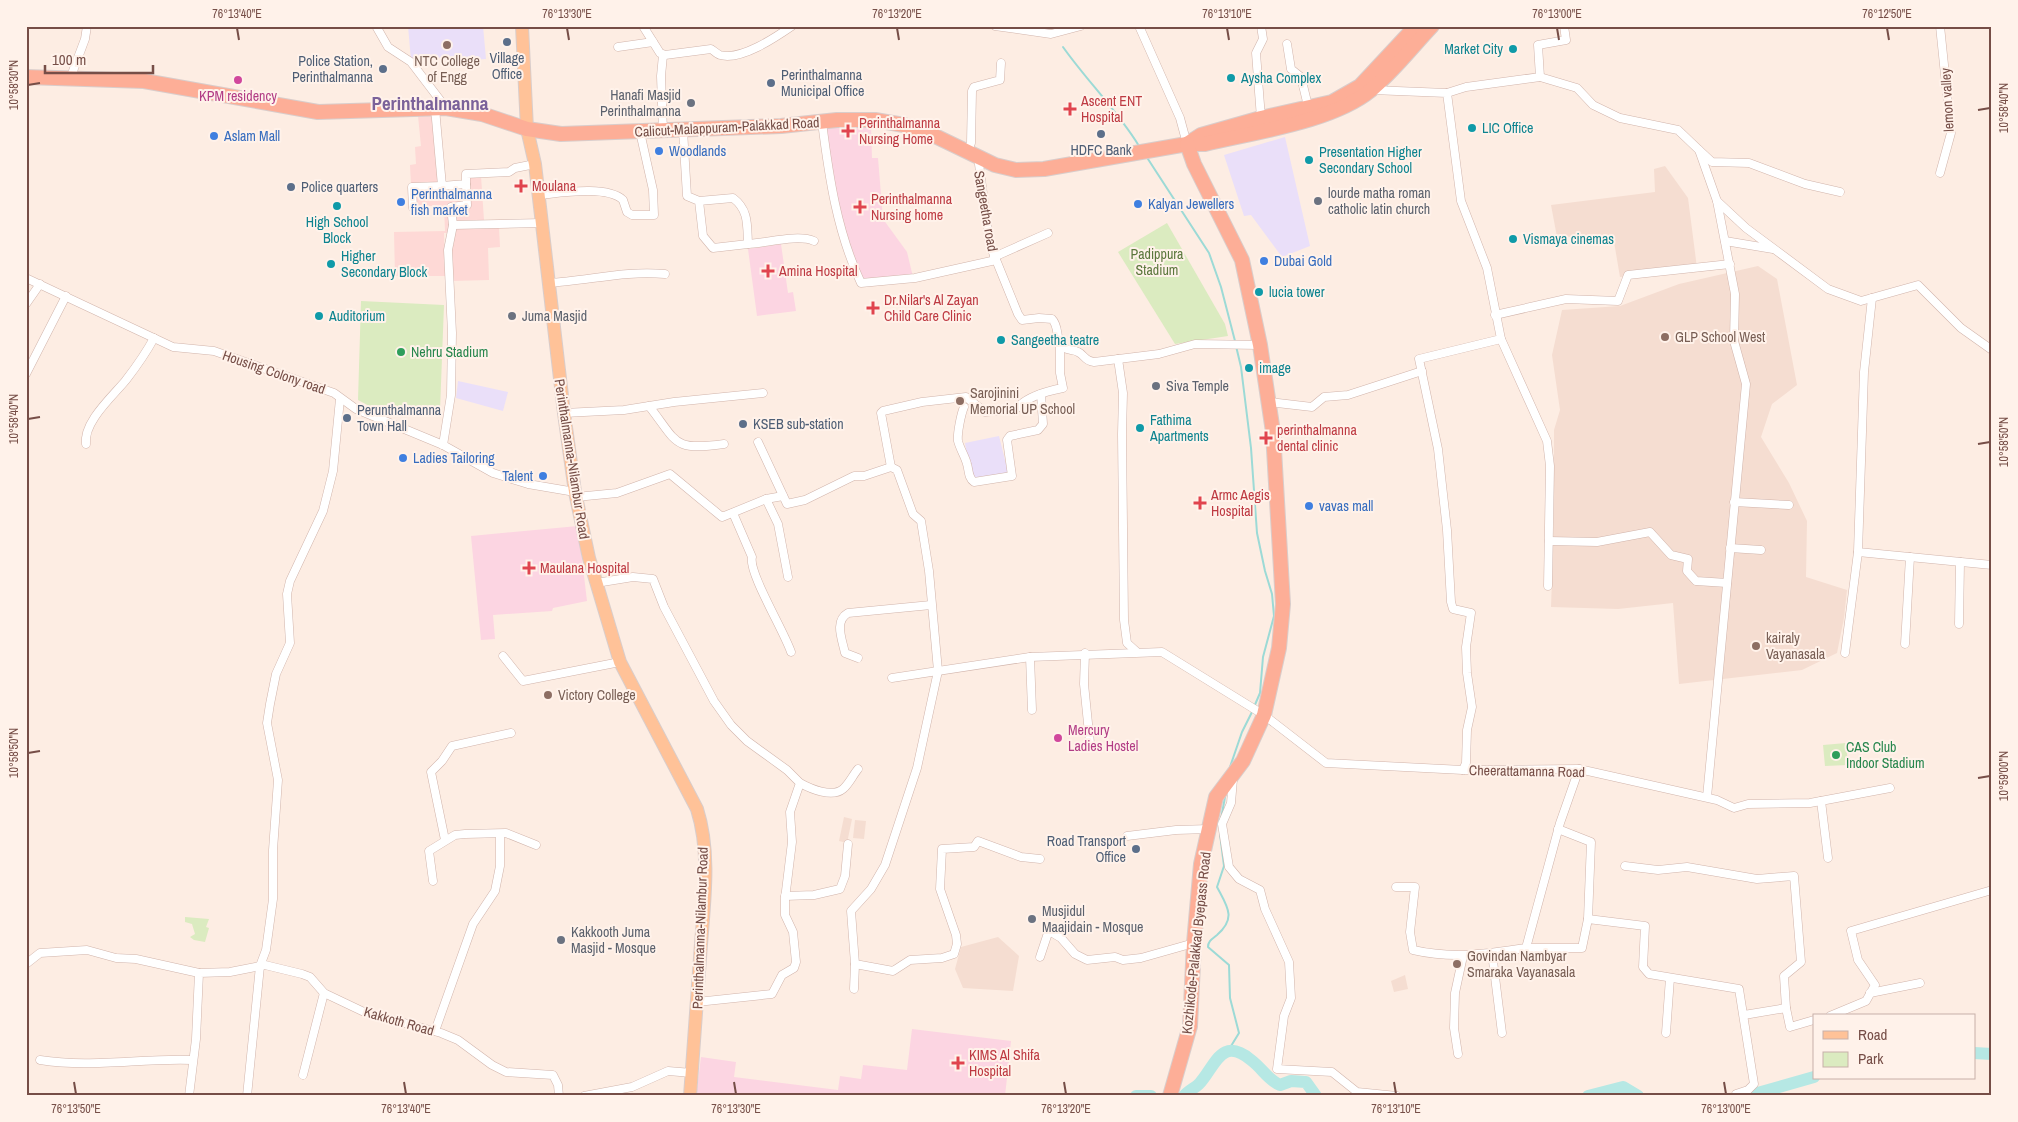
<svg xmlns="http://www.w3.org/2000/svg" width="2018" height="1122" viewBox="0 0 2018 1122" font-family="'Archivo Narrow',sans-serif">
	<rect width="100%" height="100%" fill="#fdede3"/>
	<g fill="#f5ddd1">
		<polygon points="1665,166 1688,198 1697,268 1620,277 1613,236 1557,237 1551,205 1655,192 1654,169"/>
		<polygon points="1758,266 1777,279 1797,385 1772,404 1761,437 1789,483 1807,521 1806,577 1847,590 1844,618 1837,653 1802,670 1679,684 1673,603 1618,609 1551,607 1554,525 1554,430 1560,410 1552,355 1562,310 1620,306 1679,284"/>
		<polygon points="844,817 852,819 847,843 839,841"/>
		<polygon points="855,820 866,821 864,839 853,838"/>
		<polygon points="998,937 1019,956 1013,991 963,988 955,969 961,947"/>
		<polygon points="1405,975 1408,989 1394,992 1391,981"/>
	</g>
	<g fill="#fed9d6">
		<polygon points="433,115 438,183 411,185 410,165 416,164 415,147 421,146 418,116"/>
		<polygon points="481,176 484,220 455,221 454,208 470,207 468,177"/>
		<polygon points="416,189 464,189 464,204 450,204 451,225 448,225 448,233 444,233 445,276 395,276 394,232 445,231 444,206 416,206"/>
		<polygon points="499,227 500,247 488,248 489,280 452,281 450,245 454,245 453,229"/>
	</g>
	<g fill="#eadff9">
		<polygon points="408,26 483,26 486,59 460,61 460,56 411,60"/>
		<polygon points="1285,137 1310,246 1282,257 1251,215 1244,216 1224,155"/>
		<polygon points="458,381 508,392 503,411 456,398"/>
		<polygon points="999,436 1009,476 971,478 965,443"/>
	</g>
	<g fill="#fcd5e2">
		<polygon points="824,124 871,125 872,158 878,158 883,219 907,252 913,277 861,280 851,260 833,186"/>
		<polygon points="781,244 788,293 793,292 796,311 757,316 748,249"/>
		<polygon points="578,526 587,601 553,608 552,611 493,615 495,639 481,640 471,536"/>
		<polygon points="912,1029 1011,1041 1005,1096 696,1096 701,1057 736,1062 734,1077 838,1090 840,1076 861,1079 863,1065 907,1070"/>
	</g>
	<g fill="#dbebc0">
		<polygon points="1167,223 1225,324 1228,336 1175,344 1118,252"/>
		<polygon points="361,301 444,305 440,410 373,408 358,400"/>
		<polygon points="1846,743 1848,765 1825,766 1823,745"/>
		<polygon points="185,917 209,919 206,927 209,928 205,942 194,940 190,937 195,934 192,924 185,922"/>
	</g>
	<g fill="none" stroke-linecap="round" stroke-linejoin="round">
		<g stroke="#9cdad6" stroke-width="2">
			<path d="M1063 47C1087 81 1117 110 1139 146"/>
			<polyline points="1146,156 1209,253 1221,287 1235,341"/>
			<polyline points="1236,346 1241,367 1251,448 1257,533 1265,571 1272,594 1274,616 1263,657 1260,693 1254,707"/>
			<polyline points="1230,767 1242,732 1252,712"/>
			<polyline points="1221,819 1225,797"/>
			<path d="M1220 834 1224 866 1217 887C1227 906 1237 918 1217 935 1212 939 1208 941 1208 947L1229 965 1230 998 1239 1033 1228 1051"/>
		</g>
		<g stroke="#b6e8e4" stroke-width="12">
			<polyline points="1974,1053 1992,1054"/>
			<polyline points="1136,1096 1151,1096"/>
			<path d="M1184 1096C1188 1091 1195 1088 1199 1084 1215 1067 1221 1035 1251 1060 1262 1068 1268 1080 1280 1085L1291 1081 1306 1082 1316 1096"/>
			<polyline points="1588,1096 1623,1087 1638,1096"/>
			<polyline points="1747,1096 1814,1077"/>
		</g>
		<defs>
			<g id="minor">
				<polyline points="376,26 388,47 411,62 446,108"/>
				<path d="M643 26 660 53 665 55 711 49C713 50 717 54 720 55 741 61 776 37 792 26"/>
				<polyline points="995,26 1051,34 1081,26"/>
				<polyline points="1139,26 1180,118 1187,144"/>
				<polyline points="1287,44 1291,69 1301,77 1308,106"/>
				<polyline points="618,47 653,42"/>
				<polyline points="1540,77 1577,88 1593,105 1620,118 1678,130 1699,150 1717,201 1735,294 1734,341 1746,384 1707,797"/>
				<polyline points="70,79 85,39 87,26"/>
				<polyline points="1372,90 1447,93 1461,201 1487,268 1501,339 1419,359 1438,449 1447,530 1451,602 1453,609 1471,613 1466,647 1467,673 1472,707 1467,730 1466,763 1463,770"/>
				<polyline points="1447,93 1466,87 1540,77 1538,45 1566,40 1564,26"/>
				<polyline points="435,108 442,186 466,184 466,174 509,172 515,168 535,164"/>
				<polyline points="1261,118 1256,53 1263,39 1261,26"/>
				<path d="M822 122C829 177 837 232 861 283L915 278 996 260"/>
				<path d="M683 130 687 196 699 201 733 198C749 210 747 225 748 244L713 248 703 236 699 201"/>
				<polyline points="663,131 661,76 663,55"/>
				<polyline points="1699,150 1712,162 1749,163 1805,184 1840,192"/>
				<polyline points="967,153 971,143 972,91 974,87 1000,80 1001,63"/>
				<path d="M978 157 990 245 1018 314 1022 320 1039 318 1052 319C1060 327 1055 341 1063 347 1068 351 1073 349 1078 352 1085 355 1084 361 1094 362L1159 354 1195 344 1260 345"/>
				<polyline points="1940,173 1951,133 1940,26"/>
				<path d="M539 195C560 193 607 185 623 200L627 212 632 215H654L653 190 640 132"/>
				<polyline points="1717,201 1746,228 1828,289 1861,301 1918,285 1961,328 1992,350"/>
				<polyline points="413,208 412,187 442,186"/>
				<polyline points="453,225 542,223"/>
				<polyline points="1725,241 1773,249"/>
				<path d="M748 244C767 243 798 234 814 241"/>
				<polyline points="994,257 1048,233"/>
				<polyline points="26,278 173,347 214,351 334,393 356,409 443,445 493,473 528,484 575,492"/>
				<path d="M548 283C588 281 625 270 665 274"/>
				<polyline points="1872,298 1864,372 1858,552 1992,565"/>
				<polyline points="26,304 40,284"/>
				<polyline points="1495,315 1566,299 1618,301 1628,275 1730,264"/>
				<polyline points="1501,339 1547,441 1550,466 1548,586"/>
				<polyline points="1118,359 1123,393 1122,434 1124,620 1127,643 1137,652"/>
				<polyline points="26,374 66,296"/>
				<polyline points="1269,402 1312,407 1324,397 1348,395 1422,371"/>
				<path d="M649 406C678 443 672 451 724 444"/>
				<path d="M964 407C961 414 957 434 958 441 960 449 965 456 967 464 969 470 968 478 974 482L1012 476 1007 440 1010 436 1038 430 1043 424 1041 394"/>
				<polyline points="564,413 624,410 674,402 763,393"/>
				<polyline points="758,442 787,504 805,500 854,476 864,476 891,467"/>
				<path d="M86 444C83 422 113 396 126 380 136 367 146 353 154 338"/>
				<polyline points="443,445 451,395 452,333 448,250 453,225 451,207 467,205 466,184"/>
				<polyline points="891,467 897,470 913,514 921,521 929,571 938,671 917,768 885,865 871,889 851,911 855,964 893,971 910,960 942,958 954,954 957,944 956,935 940,889 942,849 974,847 978,841 1021,857 1040,859"/>
				<path d="M891 467 881 413 883 411 922 402 966 397 985 412 1016 409C1027 396 1047 391 1063 388L1060 373V345"/>
				<polyline points="576,497 617,493 670,474 722,517 766,499 783,496"/>
				<polyline points="766,499 778,524 788,577"/>
				<polyline points="1734,502 1789,505"/>
				<path d="M733 513 752 557C748 572 784 631 791 652"/>
				<polyline points="1549,541 1597,542 1650,532 1671,555 1688,559 1687,571 1696,581 1727,583"/>
				<polyline points="1730,548 1761,550"/>
				<polyline points="596,583 633,577 653,579 664,607 714,701 731,725 747,741 787,770 800,783 790,812 792,842 785,899 785,915 793,932 796,962 794,968 782,975 772,994 697,1002"/>
				<polyline points="1959,624 1960,562"/>
				<polyline points="1905,644 1910,557"/>
				<polyline points="1085,653 1084,684 1090,743"/>
				<polyline points="1845,653 1858,552"/>
				<polyline points="503,656 523,681 620,662"/>
				<polyline points="1030,657 1032,710"/>
				<path d="M858 658 845 653C842 639 834 621 848 613L931 605"/>
				<polyline points="892,678 1030,657 1162,652 1264,715 1326,763 1463,770 1579,769 1717,800 1734,808 1748,804 1810,803 1890,788"/>
				<polyline points="1233,779 1231,803 1222,824 1229,867 1239,879 1260,890 1265,909 1289,962 1291,998 1284,1016 1277,1069 1332,1072 1357,1092 1397,1096"/>
				<path d="M800 783C811 789 832 798 843 789 849 784 853 775 858 769"/>
				<polyline points="1821,801 1828,858"/>
				<polyline points="1558,829 1591,842 1588,919"/>
				<polyline points="1127,836 1176,830 1209,829"/>
				<polyline points="445,840 431,772 442,761 452,746 511,733"/>
				<polyline points="1625,866 1658,870 1687,867 1757,879 1794,876 1801,962 1784,976 1786,1008"/>
				<polyline points="433,881 429,851 455,835 465,834 506,833 536,845"/>
				<path d="M1396 887H1415L1410 932 1413 950C1452 959 1487 954 1526 948L1560 823 1579 769"/>
				<polyline points="785,896 814,895 840,889 845,876 848,844"/>
				<polyline points="1526,948 1582,948 1588,919 1645,926 1643,967 1649,974 1739,989 1754,1084 1748,1090 1736,1094"/>
				<polyline points="1492,953 1502,1033"/>
				<polyline points="1040,957 1048,933 1051,932 1061,938 1075,954 1087,960 1115,957 1123,960 1141,958 1194,943"/>
				<polyline points="26,964 40,953 87,950 116,958 136,959 199,973"/>
				<polyline points="854,989 855,964"/>
				<polyline points="1870,993 1920,983"/>
				<polyline points="1744,1015 1786,1008 1790,1027 1814,1020"/>
				<polyline points="1830,1016 1866,1001 1875,985 1858,960 1851,931 1992,890"/>
				<polyline points="435,1031 473,924 495,891 500,866 500,834"/>
				<polyline points="1666,1033 1670,978"/>
				<polyline points="1458,1054 1454,1028 1455,993 1463,956"/>
				<path d="M40 1060C90 1068 142 1058 192 1060"/>
				<polyline points="303,1075 324,993"/>
				<polyline points="189,1096 196,1039 199,973 230,972 265,965 302,974 310,977 324,993 364,1012 441,1033 458,1040 492,1065 506,1072 553,1075 558,1085 559,1096"/>
				<polyline points="247,1096 260,966 266,950 273,899 273,850 278,780 267,723 270,704 276,674 290,643 287,594 290,581 323,511 333,471 340,399"/>
				<polyline points="584,1096 632,1087 668,1071 692,1073"/>
			</g>
			<path id="primary" d="M522 26 527 129 535 164 564 413 575 492 589 558 620 662 697 809C712 856 703 909 700 958 697 1004 693 1050 690 1096"/>
			<g id="trunk">
				<polyline points="26,77 144,81 318,112 446,108 482,114 527,129 561,134 781,126 837,120 875,120 904,125 935,136 995,165 1016,170 1044,169 1187,144 1201,135 1261,118 1332,102 1360,86 1416,26"/>
				<path d="M1187 144H1205C1254 132 1332 122 1371 90 1393 72 1412 47 1432 26"/>
				<polyline points="1170,1096 1190,1026 1194,943 1201,864 1216,797 1243,761 1264,715 1279,648 1283,604 1273,432 1260,345 1242,260 1194,164 1187,144"/>
			</g>
		</defs>
		<use href="#minor" stroke="#d1b4ab" stroke-width="9"/>
		<use href="#primary" stroke="#d9cdcb" stroke-width="14"/>
		<use href="#trunk" stroke="#d9cdcb" stroke-width="16"/>
		<use href="#minor" stroke="#fff" stroke-width="8"/>
		<use href="#primary" stroke="#ffc298" stroke-width="12"/>
		<use href="#trunk" stroke="#fdae97" stroke-width="14"/>
	</g>
	<path fill="none" stroke="#764e47" stroke-width="2" d="M237 28 239 40M567 28 569 40M897 28 899 40M1227 28 1229 40M1557 28 1559 40M1887 28 1889 40M28 85 40 83M1978 110 1990 108M28 419 40 417M1978 444 1990 442M28 753 40 751M1978 778 1990 776M74 1082 76 1094M404 1082 406 1094M734 1082 736 1094M1064 1082 1066 1094M1394 1082 1396 1094M1724 1082 1726 1094"/>
	<g fill="#5c6f8a" stroke="#fff2ea" stroke-width="2">
		<circle cx="507" cy="42" r="5"/>
		<circle cx="383" cy="69" r="5"/>
		<circle cx="771" cy="83" r="5"/>
		<circle cx="1101" cy="134" r="5"/>
		<circle cx="291" cy="187" r="5"/>
		<circle cx="347" cy="418" r="5"/>
		<circle cx="743" cy="424" r="5"/>
		<circle cx="1136" cy="849" r="5"/>
	</g>
	<g fill="#8d6e63" stroke="#fff2ea" stroke-width="2">
		<circle cx="447" cy="45" r="5"/>
		<circle cx="1665" cy="337" r="5"/>
		<circle cx="960" cy="401" r="5"/>
		<circle cx="1756" cy="646" r="5"/>
		<circle cx="548" cy="695" r="5"/>
		<circle cx="1457" cy="964" r="5"/>
	</g>
	<g fill="#0f9aa8" stroke="#fff2ea" stroke-width="2">
		<circle cx="1513" cy="49" r="5"/>
		<circle cx="1231" cy="78" r="5"/>
		<circle cx="1472" cy="128" r="5"/>
		<circle cx="1309" cy="160" r="5"/>
		<circle cx="337" cy="206" r="5"/>
		<circle cx="1513" cy="239" r="5"/>
		<circle cx="331" cy="264" r="5"/>
		<circle cx="1259" cy="292" r="5"/>
		<circle cx="319" cy="316" r="5"/>
		<circle cx="1001" cy="340" r="5"/>
		<circle cx="1249" cy="368" r="5"/>
		<circle cx="1140" cy="428" r="5"/>
	</g>
	<g fill="#d1479c" stroke="#fff2ea" stroke-width="2">
		<circle cx="238" cy="80" r="5"/>
		<circle cx="1058" cy="738" r="5"/>
	</g>
	<g fill="#6b7280" stroke="#fff2ea" stroke-width="2">
		<circle cx="691" cy="103" r="5"/>
		<circle cx="1318" cy="201" r="5"/>
		<circle cx="512" cy="316" r="5"/>
		<circle cx="1156" cy="386" r="5"/>
		<circle cx="1032" cy="919" r="5"/>
		<circle cx="561" cy="940" r="5"/>
	</g>
	<g fill="#e0444e" stroke="#fff2ea" stroke-width="2">
		<path d="M1067.5 101.5h5v5h5v5h-5v5h-5v-5h-5v-5h5z"/>
		<path d="M845.5 123.5h5v5h5v5h-5v5h-5v-5h-5v-5h5z"/>
		<path d="M518.5 178.5h5v5h5v5h-5v5h-5v-5h-5v-5h5z"/>
		<path d="M857.5 199.5h5v5h5v5h-5v5h-5v-5h-5v-5h5z"/>
		<path d="M765.5 263.5h5v5h5v5h-5v5h-5v-5h-5v-5h5z"/>
		<path d="M870.5 300.5h5v5h5v5h-5v5h-5v-5h-5v-5h5z"/>
		<path d="M1263.5 430.5h5v5h5v5h-5v5h-5v-5h-5v-5h5z"/>
		<path d="M1197.5 495.5h5v5h5v5h-5v5h-5v-5h-5v-5h5z"/>
		<path d="M526.5 560.5h5v5h5v5h-5v5h-5v-5h-5v-5h5z"/>
		<path d="M955.5 1055.5h5v5h5v5h-5v5h-5v-5h-5v-5h5z"/>
	</g>
	<g fill="#3f7fe0" stroke="#fff2ea" stroke-width="2">
		<circle cx="214" cy="136" r="5"/>
		<circle cx="659" cy="151" r="5"/>
		<circle cx="401" cy="202" r="5"/>
		<circle cx="1138" cy="204" r="5"/>
		<circle cx="1264" cy="261" r="5"/>
		<circle cx="403" cy="458" r="5"/>
		<circle cx="543" cy="476" r="5"/>
		<circle cx="1309" cy="506" r="5"/>
	</g>
	<g fill="#2e9e5b" stroke="#fff2ea" stroke-width="2">
		<circle cx="401" cy="352" r="5"/>
		<circle cx="1836" cy="755" r="5"/>
	</g>
	<g text-anchor="middle" dominant-baseline="central" stroke-width="4" stroke-linejoin="round" paint-order="stroke">
		<g font-size="14" fill="#0d838f" stroke="#fff2ea" text-anchor="start">
			<text x="1503" y="49" text-anchor="end">Market City</text>
			<text x="1241" y="78">Aysha Complex</text>
			<text x="1482" y="128">LIC Office</text>
			<text x="1319" y="152">Presentation Higher<tspan x="1319" dy="16">Secondary School</tspan></text>
			<text x="337" y="222" text-anchor="middle">High School<tspan x="337" dy="16">Block</tspan></text>
			<text x="1523" y="239">Vismaya cinemas</text>
			<text x="341" y="256">Higher<tspan x="341" dy="16">Secondary Block</tspan></text>
			<text x="1269" y="292">lucia tower</text>
			<text x="329" y="316">Auditorium</text>
			<text x="1011" y="340">Sangeetha teatre</text>
			<text x="1259" y="368">image</text>
			<text x="1150" y="420">Fathima<tspan x="1150" dy="16">Apartments</tspan></text>
		</g>
		<g font-size="14" fill="#4e5e75" stroke="#fff2ea" text-anchor="start">
			<text x="507" y="58" text-anchor="middle">Village<tspan x="507" dy="16">Office</tspan></text>
			<text x="373" y="61" text-anchor="end">Police Station,<tspan x="373" dy="16">Perinthalmanna</tspan></text>
			<text x="781" y="75">Perinthalmanna<tspan x="781" dy="16">Municipal Office</tspan></text>
			<text x="1101" y="150" text-anchor="middle">HDFC Bank</text>
			<text x="301" y="187">Police quarters</text>
			<text x="357" y="410">Perunthalmanna<tspan x="357" dy="16">Town Hall</tspan></text>
			<text x="753" y="424">KSEB sub-station</text>
			<text x="1126" y="841" text-anchor="end">Road Transport<tspan x="1126" dy="16">Office</tspan></text>
		</g>
		<g font-size="14" fill="#785e54" stroke="#fff2ea" text-anchor="start">
			<text x="447" y="61" text-anchor="middle">NTC College<tspan x="447" dy="16">of Engg</tspan></text>
			<text x="1675" y="337">GLP School West</text>
			<text x="970" y="393">Sarojinini<tspan x="970" dy="16">Memorial UP School</tspan></text>
			<text x="1766" y="638">kairaly<tspan x="1766" dy="16">Vayanasala</tspan></text>
			<text x="558" y="695">Victory College</text>
			<text x="1467" y="956">Govindan Nambyar<tspan x="1467" dy="16">Smaraka Vayanasala</tspan></text>
		</g>
		<g font-size="14" fill="#5b616d" stroke="#fff2ea" text-anchor="start">
			<text x="681" y="95" text-anchor="end">Hanafi Masjid<tspan x="681" dy="16">Perinthalmanna</tspan></text>
			<text x="1328" y="193">lourde matha roman<tspan x="1328" dy="16">catholic latin church</tspan></text>
			<text x="522" y="316">Juma Masjid</text>
			<text x="1166" y="386">Siva Temple</text>
			<text x="1042" y="911">Musjidul<tspan x="1042" dy="16">Maajidain - Mosque</tspan></text>
			<text x="571" y="932">Kakkooth Juma<tspan x="571" dy="16">Masjid - Mosque</tspan></text>
		</g>
		<g font-size="14" fill="#b23c85" stroke="#fff2ea">
			<text x="238" y="96">KPM residency</text>
			<text x="1068" y="730" text-anchor="start">Mercury<tspan x="1068" dy="16">Ladies Hostel</tspan></text>
		</g>
		<g font-size="14" fill="#764e47" stroke="#fff2ea">
			<text transform="translate(1947 100) rotate(-93)">lemon valley</text>
			<text transform="translate(727 127) rotate(-3)">Calicut-Malappuram-Palakkad Road</text>
			<text transform="translate(986 211) rotate(80)">Sangeetha road</text>
			<text transform="translate(274 372) rotate(19)">Housing Colony road</text>
			<text transform="translate(572 459) rotate(81)">Perinthalmanna-Nilambur Road</text>
			<text transform="translate(1527 771) rotate(1)">Cheerattamanna Road</text>
			<text transform="translate(700 928) rotate(-88)">Perinthalmanna-Nilambur Road</text>
			<text transform="translate(1196 943) rotate(-84)">Kozhikode-Palakkad Byepass Road</text>
			<text transform="translate(399 1021) rotate(16)">Kakkoth Road</text>
		</g>
		<g font-size="14" fill="#be3a42" stroke="#fff2ea" text-anchor="start">
			<text x="1081" y="101">Ascent ENT<tspan x="1081" dy="16">Hospital</tspan></text>
			<text x="859" y="123">Perinthalmanna<tspan x="859" dy="16">Nursing Home</tspan></text>
			<text x="532" y="186">Moulana</text>
			<text x="871" y="199">Perinthalmanna<tspan x="871" dy="16">Nursing home</tspan></text>
			<text x="779" y="271">Amina Hospital</text>
			<text x="884" y="300">Dr.Nilar's Al Zayan<tspan x="884" dy="16">Child Care Clinic</tspan></text>
			<text x="1277" y="430">perinthalmanna<tspan x="1277" dy="16">dental clinic</tspan></text>
			<text x="1211" y="495">Armc Aegis<tspan x="1211" dy="16">Hospital</tspan></text>
			<text x="540" y="568">Maulana Hospital</text>
			<text x="969" y="1055">KIMS Al Shifa<tspan x="969" dy="16">Hospital</tspan></text>
		</g>
		<g font-size="14" fill="#366cbe" stroke="#fff2ea" text-anchor="start">
			<text x="224" y="136">Aslam Mall</text>
			<text x="669" y="151">Woodlands</text>
			<text x="411" y="194">Perinthalmanna<tspan x="411" dy="16">fish market</tspan></text>
			<text x="1148" y="204">Kalyan Jewellers</text>
			<text x="1274" y="261">Dubai Gold</text>
			<text x="413" y="458">Ladies Tailoring</text>
			<text x="533" y="476" text-anchor="end">Talent</text>
			<text x="1319" y="506">vavas mall</text>
		</g>
		<g font-size="14" fill="#5b773c" stroke="#fff2ea">
			<text x="1157" y="254">Padippura<tspan x="1157" dy="16">Stadium</tspan></text>
		</g>
		<g font-size="14" fill="#27864d" stroke="#fff2ea" text-anchor="start">
			<text x="411" y="352">Nehru Stadium</text>
			<text x="1846" y="747">CAS Club<tspan x="1846" dy="16">Indoor Stadium</tspan></text>
		</g>
		<g font-size="19" font-weight="bold" fill="#7b629a" stroke="#fff2ea">
			<text x="430" y="103">Perinthalmanna</text>
		</g>
	</g>
	<rect width="2018" height="1122" fill="none" stroke="#fff2ea" stroke-width="55"/>
	<rect x="1813" y="1014" width="162" height="65" fill="#fff2ea" stroke="#c8b0a9"/>
	<rect x="1823" y="1031" width="25" height="8" fill="#ffc298" stroke="#c8b0a9"/>
	<text x="1858" y="1040" font-size="15" fill="#764e47">Road</text>
	<rect x="1823" y="1052" width="25" height="15" fill="#dbebc0" stroke="#c8b0a9"/>
	<text x="1858" y="1064" font-size="15" fill="#764e47">Park</text>
	<path d="M45 65v8h108v-8" fill="none" stroke="#764e47" stroke-width="2.5"/>
	<text x="52" y="65" font-size="15" fill="#764e47" stroke="#fff2ea" stroke-width="4" paint-order="stroke">100 m</text>
	<rect x="28" y="28" width="1962" height="1066" fill="none" stroke="#764e47" stroke-width="2"/>
	<g font-size="12" text-anchor="middle" fill="#764e47">
		<text x="237" y="18">76°13'40"E</text>
		<text x="567" y="18">76°13'30"E</text>
		<text x="897" y="18">76°13'20"E</text>
		<text x="1227" y="18">76°13'10"E</text>
		<text x="1557" y="18">76°13'00"E</text>
		<text x="1887" y="18">76°12'50"E</text>
		<text transform="translate(14 85) rotate(-90)" y="4">10°58'30"N</text>
		<text transform="translate(2004 108) rotate(-90)" y="4">10°58'40"N</text>
		<text transform="translate(14 419) rotate(-90)" y="4">10°58'40"N</text>
		<text transform="translate(2004 442) rotate(-90)" y="4">10°58'50"N</text>
		<text transform="translate(14 753) rotate(-90)" y="4">10°58'50"N</text>
		<text transform="translate(2004 776) rotate(-90)" y="4">10°59'00"N</text>
		<text x="76" y="1113">76°13'50"E</text>
		<text x="406" y="1113">76°13'40"E</text>
		<text x="736" y="1113">76°13'30"E</text>
		<text x="1066" y="1113">76°13'20"E</text>
		<text x="1396" y="1113">76°13'10"E</text>
		<text x="1726" y="1113">76°13'00"E</text>
	</g>
</svg>
